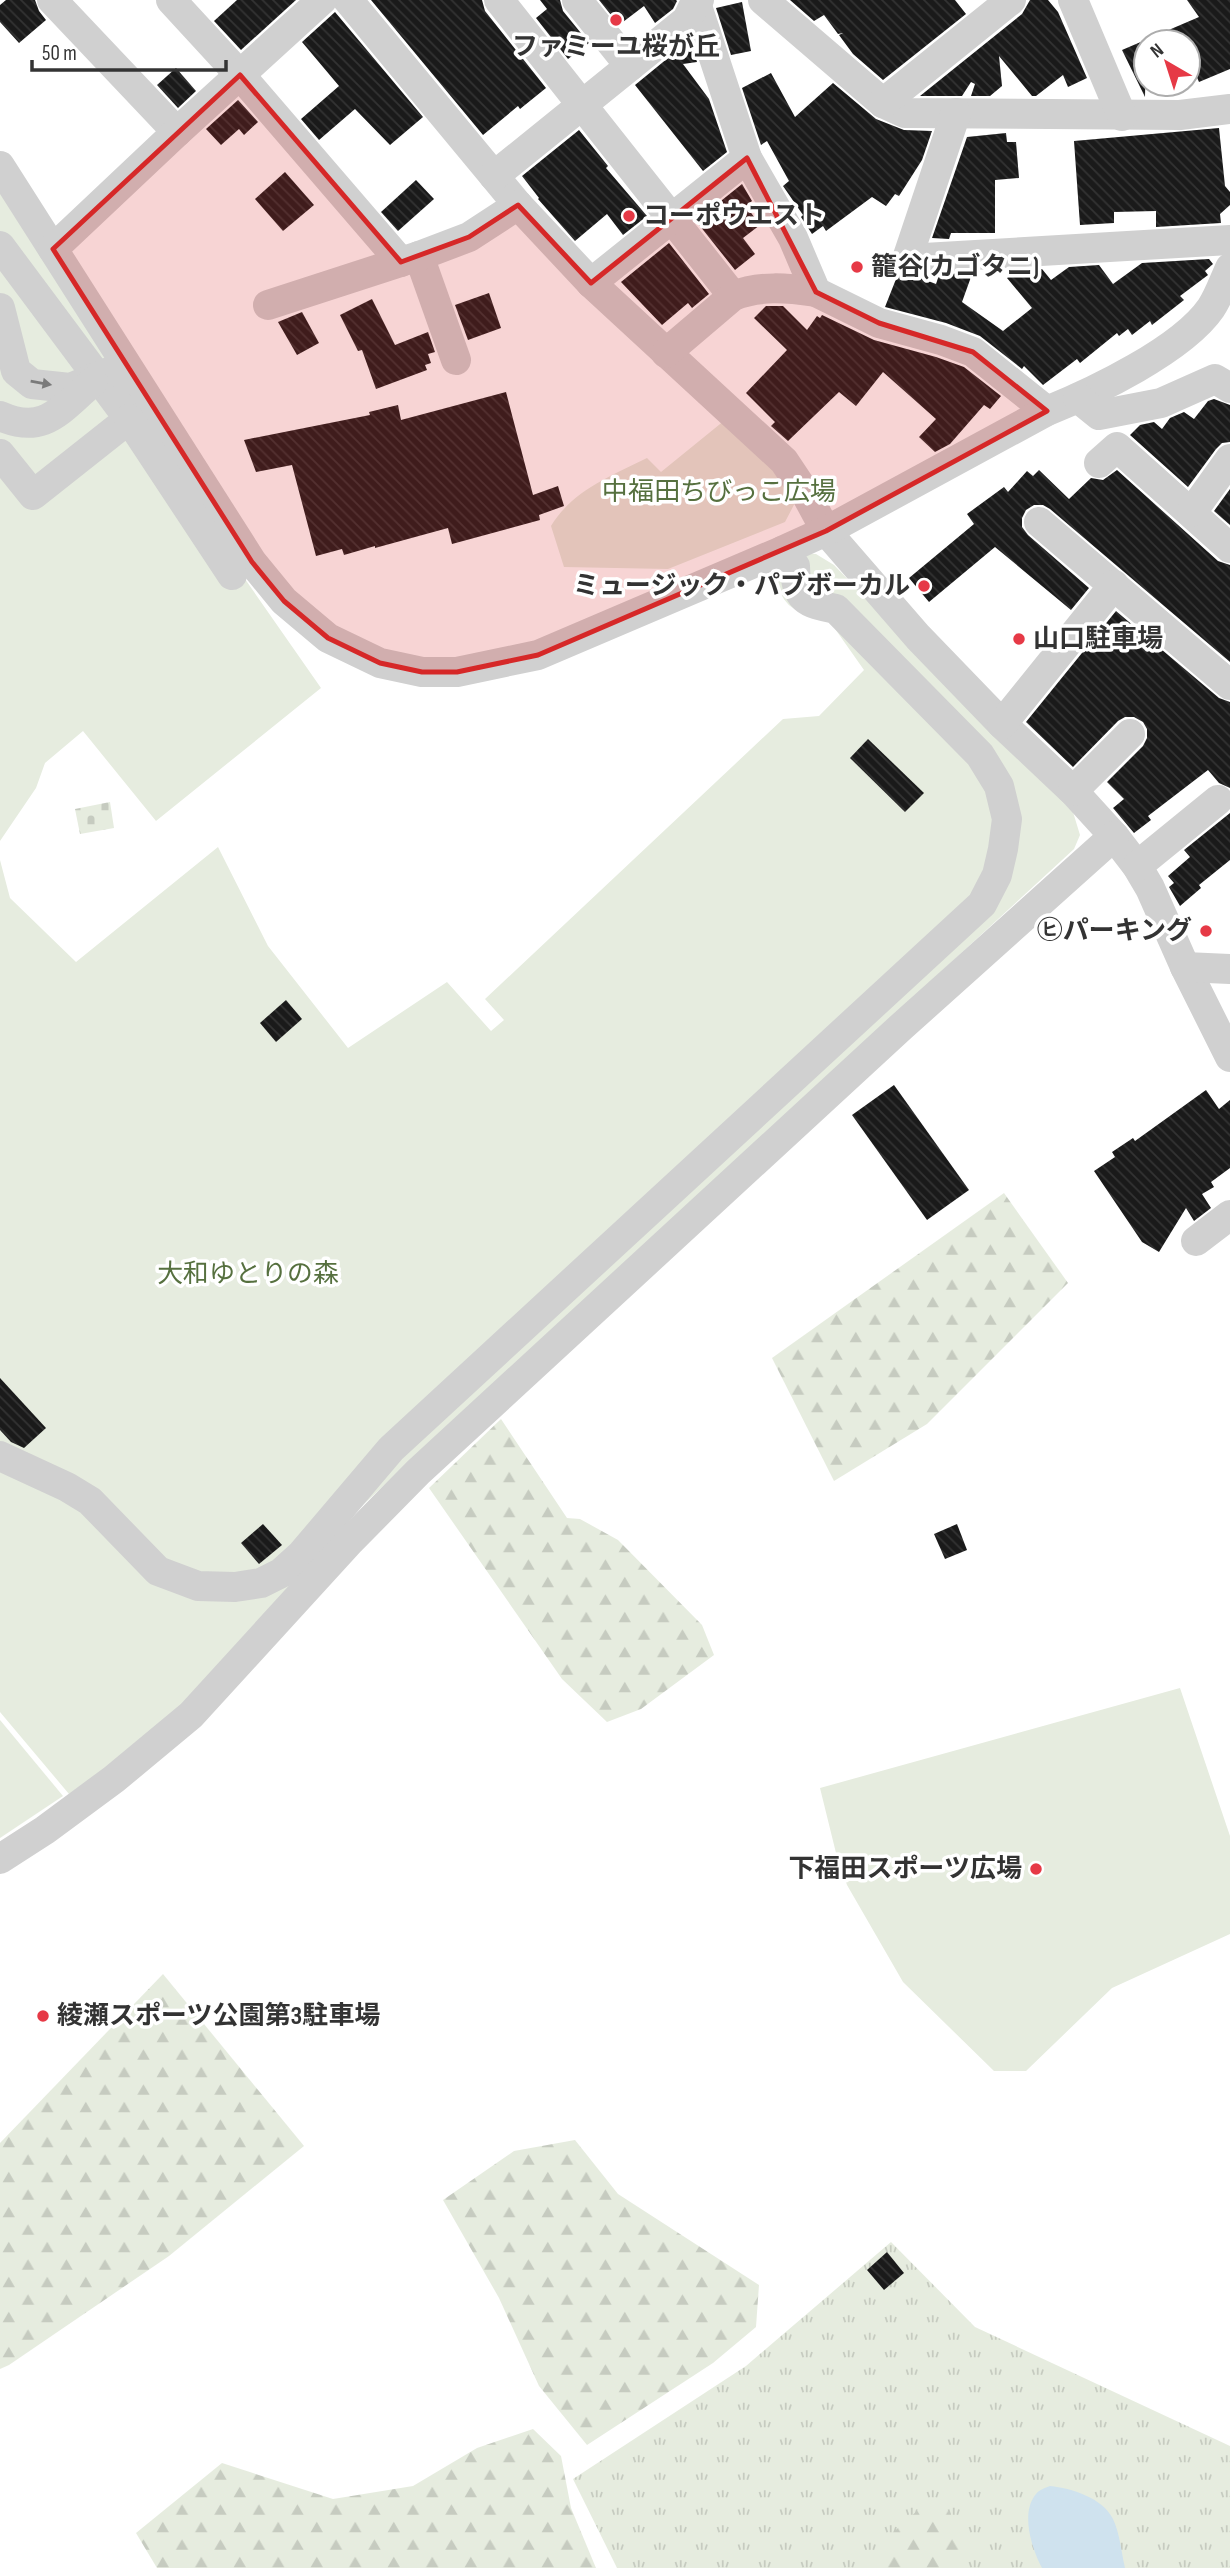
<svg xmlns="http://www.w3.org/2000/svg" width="1230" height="2568" viewBox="0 0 1230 2568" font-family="'Sofia Sans Condensed','Noto Sans JP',sans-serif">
	<defs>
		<pattern id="grass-tufts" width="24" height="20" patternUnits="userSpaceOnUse" patternTransform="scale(1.75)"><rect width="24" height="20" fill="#e6ecdf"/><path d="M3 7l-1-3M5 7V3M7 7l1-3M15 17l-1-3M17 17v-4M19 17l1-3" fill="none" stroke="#c6cbc0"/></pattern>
		<pattern id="forest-firs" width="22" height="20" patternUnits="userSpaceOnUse" patternTransform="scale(1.75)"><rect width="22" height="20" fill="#e6ecdf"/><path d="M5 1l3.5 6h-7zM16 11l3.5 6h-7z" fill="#c6cbc0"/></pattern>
		<pattern id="cemetery-stones" width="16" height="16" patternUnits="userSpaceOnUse" patternTransform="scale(1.75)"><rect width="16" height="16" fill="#e6ecdf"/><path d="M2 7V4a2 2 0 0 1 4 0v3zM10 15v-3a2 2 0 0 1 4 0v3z" fill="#c6cbc0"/></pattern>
		<pattern id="building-back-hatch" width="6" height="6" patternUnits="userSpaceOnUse" patternTransform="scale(1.75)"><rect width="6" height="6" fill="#1a1a1a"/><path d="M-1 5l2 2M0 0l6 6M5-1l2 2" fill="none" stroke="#333"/></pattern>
	</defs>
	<rect width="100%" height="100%" fill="#fff"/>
	<polygon fill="url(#grass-tufts)" points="891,2242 975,2327 1230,2446 1230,2568 617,2568 573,2479 746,2366"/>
	<g fill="url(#forest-firs)">
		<polygon points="1004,1193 1068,1283 927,1424 834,1481 772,1358"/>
		<polygon points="501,1419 567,1518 580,1519 618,1540 702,1625 714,1655 641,1709 607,1722 562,1679 429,1488"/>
		<polygon points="163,1974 304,2146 169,2256 9,2365 0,2369 0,2143"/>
		<polygon points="575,2140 618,2194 759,2285 756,2327 713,2363 587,2445 539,2386 499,2298 443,2200 514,2151"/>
		<polygon points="533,2429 561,2456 571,2508 596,2568 157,2568 136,2533 222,2463 333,2499 413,2486 477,2448"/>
		<polygon points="918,2510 949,2511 966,2544 963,2568 877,2568 888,2537"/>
	</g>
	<polygon fill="url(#cemetery-stones)" points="110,802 114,828 80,834 75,809"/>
	<g fill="#e6ecdf">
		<polygon points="0,191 238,569 321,688 156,821 83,731 45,763 36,788 0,841"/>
		<path d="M725 420 771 465 797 499 785 522 668 569 564 567 551 526C573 490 611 476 647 458L661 472Z"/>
		<path d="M800 553 816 554 834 565 1073 812 1080 835 1074 849 352 1515 203 1686 126 1755 69 1794 0 1712V860L10 898 76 962 218 847 268 946 348 1048 447 982 491 1031 504 1020 485 999 783 719 819 716 864 670 826 616C799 612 785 612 777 582L786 564Z"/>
		<polygon points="1180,1688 1230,1836 1230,1934 1112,1988 1026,2071 994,2071 903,1982 847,1885 836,1853 820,1788"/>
		<polygon points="0,1720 63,1796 0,1838"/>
	</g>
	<path fill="#cfe2ee" d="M1050 2486C1071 2488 1103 2498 1113 2519 1120 2534 1121 2551 1125 2568H1042C1032 2549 1020 2513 1036 2494 1039 2490 1045 2488 1050 2486Z"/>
	<g fill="url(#building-back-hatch)">
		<polygon points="6,0 35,0 39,11 46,20 19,43 0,22 0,5"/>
		<polygon points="237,0 296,0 241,50 214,21"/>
		<polygon points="371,0 482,0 485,11 546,88 520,109 518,106 483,135"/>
		<polygon points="540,0 560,0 563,11 589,43 568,59 536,18 547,9"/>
		<polygon points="599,0 676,0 677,1 673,9 655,23 644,6 619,25"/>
		<polygon points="790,0 955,0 966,14 883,80 853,54 839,35 843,33 838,34 824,15 814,21"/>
		<polygon points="1030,0 1048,0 1058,12 1087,78 1068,87 1063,75 1036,96 1032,96 999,56 1002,86 990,96 971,96 975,84 971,82 962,96 920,96 1022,14"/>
		<polygon points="1187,0 1230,0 1230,69 1199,82 1195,73 1188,76 1188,42 1146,42 1145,97 1122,50 1199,17"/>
		<polygon points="742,2 751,51 731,55 716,8"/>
		<polygon points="335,12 423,117 390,145 355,109 319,140 301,119 339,86 302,42"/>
		<polygon points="690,40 697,62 683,64 709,99 727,152 703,171 635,85"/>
		<polygon points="176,68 196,91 178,108 157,85"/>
		<polygon points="771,73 795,117 833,83 876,119 904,130 932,131 922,160 899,196 895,194 886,206 872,197 826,231 823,226 812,234 801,217 803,215 783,186 789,181 767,141 761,145 742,88"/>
		<polygon points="238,100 258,122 244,135 239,129 221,145 206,129"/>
		<polygon points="1219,128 1225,186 1230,192 1230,205 1220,214 1221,223 1156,227 1156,211 1114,212 1114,223 1080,225 1074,141"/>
		<polygon points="579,130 608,166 606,168 647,216 623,235 607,214 575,241 538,199 539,198 522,176"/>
		<polygon points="1006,133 1007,142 1016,142 1019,178 995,180 995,233 951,233 949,239 932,238 967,137"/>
		<polygon points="285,172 314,205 283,231 255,199"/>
		<polygon points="416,180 434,199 398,231 381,212"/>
		<polygon points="742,184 752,201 746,206 760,225 743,238 755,254 735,270 696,221"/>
		<polygon points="669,243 709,294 692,308 688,303 662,325 621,282"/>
		<polygon points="1209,259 1213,264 1205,271 1208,275 1180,296 1184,300 1152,325 1150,321 1132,335 1128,329 1119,336 1117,333 1080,363 1077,359 1043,385 1024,366 1022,369 980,336 946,323 885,307 898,274 915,276 936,284 939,275 961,273 971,277 962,302 1003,331 1032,308 1007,278 1017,270 1042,269 1051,280 1069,267 1099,265 1113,284 1142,263"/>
		<polygon points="489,293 501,328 468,340 455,305"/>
		<polygon points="372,299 395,345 428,332 435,352 428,354 431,363 425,365 427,370 376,389 362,350 358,351 340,315"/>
		<polygon points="766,306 783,306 807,330 817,316 820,318 822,315 874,340 936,357 964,367 1001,396 990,409 984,405 950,444 935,452 919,437 936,419 883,372 856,406 839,392 788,441 771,426 775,422 746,393 787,350 754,318"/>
		<polygon points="302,312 319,343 297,355 278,322"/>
		<polygon points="506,392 533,495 558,486 564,506 539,515 540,520 452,544 448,528 375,548 375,546 344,555 342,549 316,556 292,465 256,472 244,440 370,415 369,412 398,405 401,420"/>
		<polygon points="1214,399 1230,405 1230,442 1222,443 1216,449 1188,487 1130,435 1140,425 1154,422 1162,429 1170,418 1184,412 1194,419 1208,401"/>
		<polygon points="1039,470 1069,499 1091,478 1103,480 1117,470 1218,561 1230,565 1230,662 1050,509 1043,505 1034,505 1026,510 1022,518 1022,527 1028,535 1089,588 1071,610 995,547 929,602 909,578 974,524 967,514 1004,487 1008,492 1027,471 1033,476"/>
		<polygon points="1230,489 1230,525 1214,511"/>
		<polygon points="1116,611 1219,698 1230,702 1230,788 1219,783 1208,770 1148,816 1151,820 1134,833 1113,808 1124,799 1107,782 1143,746 1147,738 1147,729 1143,722 1134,717 1125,717 1118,721 1073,767 1026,722"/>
		<polygon points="868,739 924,793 905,812 850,758"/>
		<polygon points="1230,813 1230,860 1199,885 1201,888 1180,906 1169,887 1174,883 1168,876 1190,857 1184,850"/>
		<polygon points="286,1000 302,1019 276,1042 260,1023"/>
		<polygon points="894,1085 969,1190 927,1220 852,1115"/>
		<polygon points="1206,1090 1219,1109 1230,1100 1230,1168 1211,1182 1214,1187 1202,1194 1211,1208 1194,1221 1186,1208 1159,1252 1142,1242 1094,1171 1115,1157 1112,1152 1133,1138 1135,1141"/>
		<polygon points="0,1378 46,1428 24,1448 11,1442 0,1430"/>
		<polygon points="263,1524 282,1545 259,1564 241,1543"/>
		<polygon points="957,1524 967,1550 945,1559 934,1534"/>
		<polygon points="887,2252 904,2273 884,2290 867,2270"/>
	</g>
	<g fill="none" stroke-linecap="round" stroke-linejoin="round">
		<g stroke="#d0d0d0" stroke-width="30">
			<polyline points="52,0 177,132"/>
			<polyline points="171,0 240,75 401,262"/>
			<polyline points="348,0 518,205 591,283 784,461 806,494 826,531 918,637 1002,724 1073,791 1114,836 1137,866 1150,888 1185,967 1230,1057"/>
			<polyline points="499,0 733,296"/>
			<polyline points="577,0 630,66"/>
			<polyline points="695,0 747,158 793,238 816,292 879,323 941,340 973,352 1047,411"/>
			<polyline points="763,0 883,103 905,113 1180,115 1230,109"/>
			<polyline points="1073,0 1122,116"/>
			<polyline points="883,103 1011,0"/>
			<polyline points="956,113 907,259 1230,240"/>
			<path d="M0 166 252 562 284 601 328 638 380 663 422 672H457L538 655 782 551 826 531 1047 411C1094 392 1182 350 1211 308 1219 296 1224 281 1230 268"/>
			<polyline points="494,176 687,20 696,1 699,0"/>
			<polyline points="0,246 129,419 33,495 0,454"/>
			<polyline points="53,249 177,132 322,0"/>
			<polyline points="419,256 456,360"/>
			<polyline points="591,283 747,158"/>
			<polyline points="268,305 419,256 469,237 518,205"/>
			<polyline points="0,308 16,371 32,384 70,388 116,369"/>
			<path d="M666 353 733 296C760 285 788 288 816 292"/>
			<polyline points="1078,398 1099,415 1161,403 1215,379 1230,388"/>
			<path d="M0 416C45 436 60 409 93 382"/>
			<polyline points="129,419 232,575"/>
			<polyline points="1099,463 1117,447 1230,548"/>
			<polyline points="1192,512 1230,459"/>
			<polyline points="1039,522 1230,685"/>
			<polyline points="1002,724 1114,585"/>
			<polyline points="1073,791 1130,734"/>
			<polyline points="1137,866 1218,800"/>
			<polyline points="1185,967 1230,969"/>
			<polyline points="1196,1241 1230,1215"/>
			<path d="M0 1456 67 1487 90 1501 158 1571 198 1586 235 1587 261 1583 281 1573 301 1555 391 1449 982 904 997 875 1003 849 1007 819 999 786 980 755 836 609C805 603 796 600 795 566L782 551"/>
			<polyline points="0,1859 45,1830 114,1779 191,1715 350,1541 418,1472 901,1027 1114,836"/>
		</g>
	</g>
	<defs><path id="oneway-solid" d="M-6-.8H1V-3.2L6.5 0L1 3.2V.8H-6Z" transform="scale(1.75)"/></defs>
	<use fill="#7a7a7a" href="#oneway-solid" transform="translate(41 383) rotate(10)"/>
	<path fill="#d62828" fill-opacity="0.2" stroke="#d62828" stroke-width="5" stroke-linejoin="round" d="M240 75 401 262 469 237 518 205 591 283 747 158 816 292 879 323 973 352 1047 411 826 531 538 655 457 672H422L380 663 328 638 284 601 252 562 53 249Z"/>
	<g fill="#e63946" stroke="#fff" stroke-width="2.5">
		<circle cx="616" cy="20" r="7"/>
		<circle cx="629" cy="216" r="7"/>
		<circle cx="857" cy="267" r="7"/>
		<circle cx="924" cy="586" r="7"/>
		<circle cx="1019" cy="639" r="7"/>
		<circle cx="1206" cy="931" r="7"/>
		<circle cx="1036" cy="1869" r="7"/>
		<circle cx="43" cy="2016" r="7"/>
	</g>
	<g text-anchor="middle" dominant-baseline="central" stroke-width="7" stroke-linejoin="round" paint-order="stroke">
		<g font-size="26" font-weight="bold" fill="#333" stroke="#fff" text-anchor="start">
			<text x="616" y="47" text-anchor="middle">ファミーユ桜が丘</text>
			<text x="643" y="216">コーポウエスト</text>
			<text x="871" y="267">籠谷(カゴタニ)</text>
			<text x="910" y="586" text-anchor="end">ミュージック・パブボーカル</text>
			<text x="1033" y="639">山口駐車場</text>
			<text x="1192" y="931" text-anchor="end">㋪パーキング</text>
			<text x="1022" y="1869" text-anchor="end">下福田スポーツ広場</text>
			<text x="57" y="2016">綾瀬スポーツ公園第3駐車場</text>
		</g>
		<g font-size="26" fill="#56703f" stroke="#fff">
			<text x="719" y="492">中福田ちびっこ広場</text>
			<text x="248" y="1274">大和ゆとりの森</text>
		</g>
	</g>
	<g transform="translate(1167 63) rotate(321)"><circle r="33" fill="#ffffff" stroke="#adadad" stroke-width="2"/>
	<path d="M0-5L12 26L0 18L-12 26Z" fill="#e63946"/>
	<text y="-10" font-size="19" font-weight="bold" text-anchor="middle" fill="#333333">N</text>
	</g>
	<path d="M32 60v10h194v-10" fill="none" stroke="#333333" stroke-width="3.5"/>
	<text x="42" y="60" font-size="21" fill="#333333" stroke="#ffffff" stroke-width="5" paint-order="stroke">50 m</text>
</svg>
